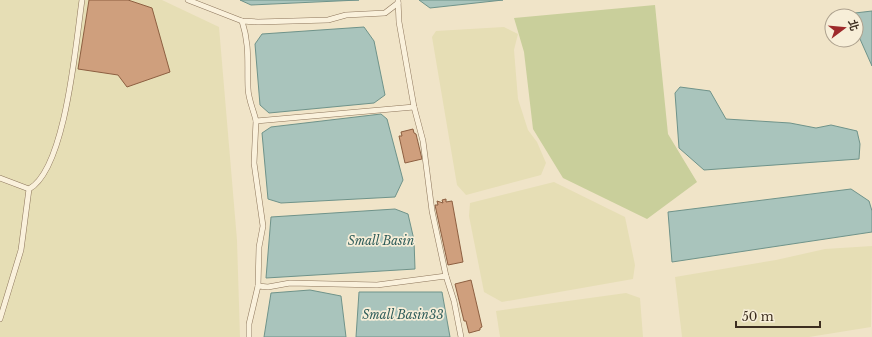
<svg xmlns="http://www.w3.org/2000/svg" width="872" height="337" viewBox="0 0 872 337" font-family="'Libre Baskerville','Noto Sans TC',serif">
	<rect width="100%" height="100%" fill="#f0e4c8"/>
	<g fill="#e6deb5">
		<polygon points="0,0 162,0 219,27 237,240 240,337 0,337"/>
		<polygon points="504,27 518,34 514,50 518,99 528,130 537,142 546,163 541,175 466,195 457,185 432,37 436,31"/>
		<polygon points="554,182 625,217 635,265 633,279 502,302 484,292 469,216 470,203"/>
		<polygon points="872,246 871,327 809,337 682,337 675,277 776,260 825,249"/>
		<polygon points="626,293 640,298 643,337 500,337 496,311"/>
	</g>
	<polygon fill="#c9cf9b" points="655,5 668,134 697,182 647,219 563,178 533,129 524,52 514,18"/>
	<g fill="#a9c4bc" stroke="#6f938a">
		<polygon points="240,0 359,0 251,5"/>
		<polygon points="419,0 503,0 430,8"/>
		<polygon points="872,11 872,66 856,30 856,16 853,16 855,13"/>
		<polygon points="364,27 374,41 385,95 374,103 269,113 260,105 255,44 262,34"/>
		<polygon points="680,87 710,91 726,119 790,123 816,128 831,125 857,131 860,144 859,159 704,170 679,148 675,93"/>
		<polygon points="381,114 387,119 403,180 395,197 281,203 268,199 262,133 271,127"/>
		<polygon points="851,189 869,201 872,211 872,232 672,262 668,212"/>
		<polygon points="395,209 408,214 414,240 415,269 266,278 271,217"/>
		<polygon points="310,290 341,296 346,337 264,337 271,293"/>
		<polygon points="359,292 442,292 450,337 356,337"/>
	</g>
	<g fill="#cf9f7d" stroke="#8d5f41">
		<polygon points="89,0 128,0 152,8 170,72 127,87 118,75 78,69"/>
		<polygon points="413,129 414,133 416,134 422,159 405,163 399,136 402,136 401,132"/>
		<polygon points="446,199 446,202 452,201 463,262 448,265 435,205 438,205 437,201 443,203 442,200"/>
		<polygon points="471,280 482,327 480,328 480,330 469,333 466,321 464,321 455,284"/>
	</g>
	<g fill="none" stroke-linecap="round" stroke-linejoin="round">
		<defs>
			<g id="service">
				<polyline points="188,0 242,21 258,22 328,20 346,15 385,13 398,3"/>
				<polyline points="398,0 399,22 414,107 423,141 432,211 446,276"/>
				<path d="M242 21C250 46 247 64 248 88 248 99 254 111 256 121L414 107"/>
				<polyline points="256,121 254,163 263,226 259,247 258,286"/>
				<polyline points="0,178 29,189"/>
				<path d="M0 319 21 250 29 189C66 169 76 41 82 0"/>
				<polyline points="249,337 249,324 258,286 268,287 290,283 377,285 446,276 454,301 461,337"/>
			</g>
		</defs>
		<use href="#service" stroke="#8d765c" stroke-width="6"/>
		<use href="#service" stroke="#faf1dc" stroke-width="5"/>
	</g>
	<g text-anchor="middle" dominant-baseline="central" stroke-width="3.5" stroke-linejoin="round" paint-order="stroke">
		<g font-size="12" font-style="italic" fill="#2f5d5a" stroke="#f7eed8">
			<text x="381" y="240">Small Basin</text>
			<text x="403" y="314">Small Basin33</text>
		</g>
	</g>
	<g transform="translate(844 28) rotate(74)"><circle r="19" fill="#f7eed8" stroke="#ada18e"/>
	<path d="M0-3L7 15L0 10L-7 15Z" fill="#9e2a2b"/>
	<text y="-6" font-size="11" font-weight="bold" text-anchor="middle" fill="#3d2e20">北</text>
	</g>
	<path d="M736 321v6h84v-6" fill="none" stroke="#3d2e20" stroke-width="2"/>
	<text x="742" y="321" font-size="12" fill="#3d2e20" stroke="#f7eed8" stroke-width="3" paint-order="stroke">50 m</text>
</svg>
